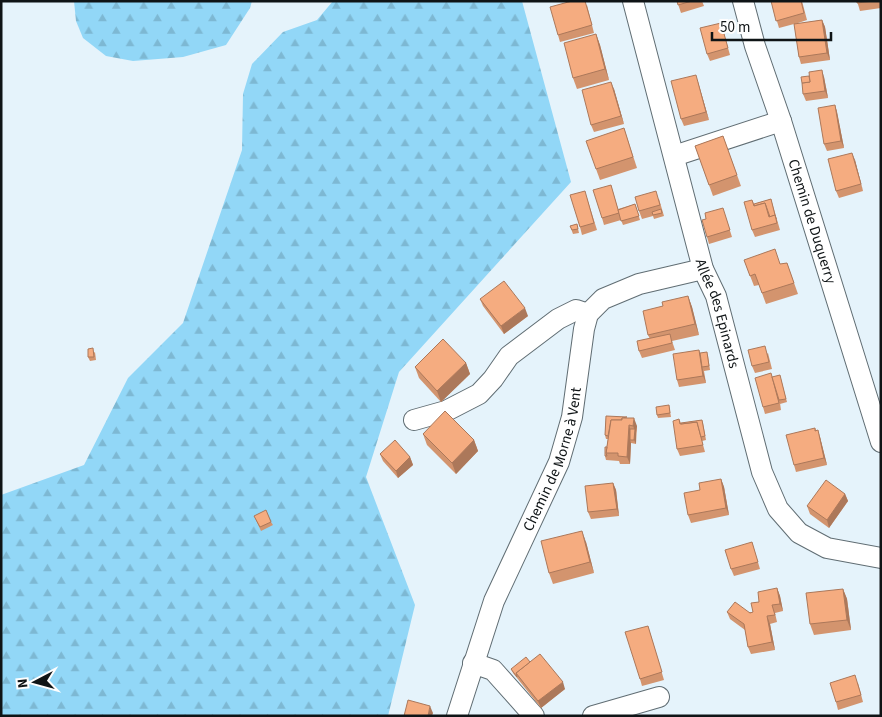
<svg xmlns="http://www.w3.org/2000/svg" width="882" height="717" viewBox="0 0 882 717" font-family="'Source Sans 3',sans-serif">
	<defs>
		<pattern id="forest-firs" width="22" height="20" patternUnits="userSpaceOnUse" patternTransform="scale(1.25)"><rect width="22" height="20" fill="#92d7f7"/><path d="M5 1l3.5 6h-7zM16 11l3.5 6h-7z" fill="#7db8d3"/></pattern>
	</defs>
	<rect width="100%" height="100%" fill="#e5f3fb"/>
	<g fill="url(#forest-firs)">
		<polygon points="74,1 252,1 250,8 226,45 183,57 133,61 106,56 83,38 76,21"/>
		<polygon points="333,1 522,1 571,182 399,372 366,477 415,605 388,716 1,716 1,495 84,465 128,378 183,323 242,150 243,94 252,64 283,32 317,20"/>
	</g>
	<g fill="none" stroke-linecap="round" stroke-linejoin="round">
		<defs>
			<g id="minor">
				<path id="s1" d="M633 1 703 269 716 296 762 472 778 509 799 533 827 548 881 558"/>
				<path id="s2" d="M743 1 755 46 781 121 881 442"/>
				<polyline points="674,156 781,121"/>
				<polyline points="414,420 446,411 479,394 493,379 509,356 558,319 576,310 588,314"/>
				<polyline points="473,663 493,670 534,716"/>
				<path id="s3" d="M457 716 494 601 559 462 572 417 584 329 588 314 603 299 639 284 703 269"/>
				<polyline points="593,716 659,697"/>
			</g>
		</defs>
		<use href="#minor" stroke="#606d73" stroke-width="22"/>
		<use href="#minor" stroke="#fff" stroke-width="20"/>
	</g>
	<g fill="#d3946e">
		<polygon points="677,1 702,1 704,6 681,13"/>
		<polygon points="771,1 802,1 807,20 795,24 822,20 825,27 830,60 801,64 799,57 794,24 779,28"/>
		<polygon points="857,1 881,1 881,8 860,11"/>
		<polygon points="587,5 594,33 560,42 558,35"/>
		<polygon points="723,30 730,55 710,61 707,54"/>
		<polygon points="596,34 600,45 609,80 577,89 573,78"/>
		<polygon points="809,76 824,77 828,98 806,101 803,94"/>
		<polygon points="698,82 709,120 684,126 681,119"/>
		<polygon points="614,89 624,124 594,132 591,125"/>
		<polygon points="835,105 837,112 844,148 827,151 824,144"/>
		<polygon points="624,128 637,168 600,180 596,169"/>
		<polygon points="723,136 741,186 713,196 695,146"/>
		<polygon points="855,160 863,191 839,198 836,191"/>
		<polygon points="611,185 618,209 635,204 640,220 623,225 621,220 604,225 602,218"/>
		<polygon points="587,198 597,230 582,235 580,227"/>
		<polygon points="659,199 664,216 654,219 653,216 642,219 639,211"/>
		<polygon points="771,199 780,230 755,237 752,230 752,200 754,204"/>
		<polygon points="725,215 732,237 709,244 707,237"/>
		<polygon points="577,224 579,233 573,234 570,226"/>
		<polygon points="744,260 781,264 787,263 798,294 766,304 759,285 754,286"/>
		<polygon points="688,296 692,307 699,335 672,341 675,350 642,358 639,351 650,339 648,335 663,306"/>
		<polygon points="480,299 528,316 504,334 483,306"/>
		<polygon points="699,350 700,353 708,356 710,370 704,371 706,383 679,387 677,380"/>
		<polygon points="95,352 96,360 90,361 88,357"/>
		<polygon points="768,353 772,369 755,373 752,366"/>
		<polygon points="466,363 470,374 441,402 419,378 415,367"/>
		<polygon points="772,377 781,379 787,402 780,404 780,403 781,410 765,414 763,407"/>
		<polygon points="669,405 671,417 658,418 657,415"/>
		<polygon points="606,416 637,426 636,444 631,443 630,464 620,464 619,461 606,460 605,456 608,439 606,439 605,435"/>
		<polygon points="679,419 681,423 702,420 703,423 706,440 702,441 705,452 680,456 677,449"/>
		<polygon points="815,428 820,437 827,465 796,472 794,465"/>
		<polygon points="423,434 474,440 478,451 456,474 427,445"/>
		<polygon points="380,454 410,457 413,465 398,478 383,461"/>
		<polygon points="721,479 724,487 729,515 691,523 688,515 700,490"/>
		<polygon points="613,483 616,490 619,516 591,519 588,512"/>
		<polygon points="845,494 848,501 829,528 810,514 807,506"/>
		<polygon points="254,516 271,522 273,525 261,531"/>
		<polygon points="586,542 594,573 553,584 549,573"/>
		<polygon points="752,542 760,569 734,576 731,569"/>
		<polygon points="777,588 780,596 783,611 775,613 777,622 770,624 775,650 751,654 748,647 745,630 730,619 727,612 753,612 759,602"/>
		<polygon points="843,589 847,599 851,630 814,635 810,624"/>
		<polygon points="648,626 664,680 642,686 640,679"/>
		<polygon points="530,662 565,689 541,708 513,673 511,669"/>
		<polygon points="858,683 863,702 838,710 836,702"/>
	</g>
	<g fill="#ac785a">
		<polygon points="822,20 825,27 830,60 827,53"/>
		<polygon points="596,34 600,45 609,80 605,69"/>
		<polygon points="822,70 824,77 828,98 825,91"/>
		<polygon points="696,75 698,82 709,120 706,112"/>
		<polygon points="611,82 614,89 624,124 621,116"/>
		<polygon points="835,105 837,112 844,148 841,141"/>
		<polygon points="852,153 855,160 863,191 861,184"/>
		<polygon points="688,296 692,307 699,335 695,324"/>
		<polygon points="525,308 528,316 504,334 501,326"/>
		<polygon points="699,350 701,357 702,367 706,383 703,376"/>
		<polygon points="466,363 470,374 441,402 437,391"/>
		<polygon points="634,418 637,426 636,433 633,426"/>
		<polygon points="629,425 631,433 630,440 631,443 630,464 627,457"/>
		<polygon points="635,429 636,433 636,444 634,440"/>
		<polygon points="818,430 820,437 827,465 824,458"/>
		<polygon points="474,440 478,451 456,474 452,463"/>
		<polygon points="410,457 413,465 398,478 396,471"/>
		<polygon points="721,479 724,487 729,515 726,508"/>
		<polygon points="613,483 616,490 619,516 617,509"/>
		<polygon points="845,494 848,501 829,528 827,520"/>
		<polygon points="582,531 586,542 594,573 590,562"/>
		<polygon points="777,588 780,596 783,611 780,604"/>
		<polygon points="843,589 847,599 851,630 847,620"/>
		<polygon points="767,616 770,624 775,650 772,642"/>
		<polygon points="563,682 565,689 541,708 538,701"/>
		<polygon points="430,706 433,713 432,716 428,716"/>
	</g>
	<g fill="#f5ac80" stroke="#ac785a">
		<polygon points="572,1 585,1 592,25 558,35 550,7"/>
		<polygon points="677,1 692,1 678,5"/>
		<polygon points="771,1 801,1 804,13 776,21"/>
		<polygon points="857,1 873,1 857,3"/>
		<polygon points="822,20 827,53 799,57 794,24"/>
		<polygon points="721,23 728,48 707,54 700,28"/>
		<polygon points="596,34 605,69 573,78 564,43"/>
		<polygon points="822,70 825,91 803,94 802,83 810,82 809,72"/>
		<polygon points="696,75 706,112 681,119 671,81"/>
		<polygon points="809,76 810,82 802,83 801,77"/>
		<polygon points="611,82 621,116 591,125 582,90"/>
		<polygon points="835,105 841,141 824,144 818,108"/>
		<polygon points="624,128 633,157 596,169 586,141"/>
		<polygon points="723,136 737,175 709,185 695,146"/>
		<polygon points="852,153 861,184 836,191 828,159"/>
		<polygon points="611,185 619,213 602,218 593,190"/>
		<polygon points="585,191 594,223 580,227 570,195"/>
		<polygon points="656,191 660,205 639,211 635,197"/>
		<polygon points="771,199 776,219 775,215 770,217 765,203 754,206 754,204"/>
		<polygon points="752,200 754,206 765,203 769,217 775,215 777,223 752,230 744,202"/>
		<polygon points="635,204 639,216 621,221 618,210"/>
		<polygon points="723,208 730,230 707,237 702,220 706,219 705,213"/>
		<polygon points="661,209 662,213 653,215 652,212"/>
		<polygon points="577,224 578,229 572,230 570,226"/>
		<polygon points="775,249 780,264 787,263 794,283 762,293 755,274 750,276 744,260"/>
		<polygon points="504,281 525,308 501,326 480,299"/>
		<polygon points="688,296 695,324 648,335 643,311 663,306 662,302"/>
		<polygon points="670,334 672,343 639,351 637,341"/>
		<polygon points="443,339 466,363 437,391 415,367"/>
		<polygon points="765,346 769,362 752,366 748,350"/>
		<polygon points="93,348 94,357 88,357 88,349"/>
		<polygon points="699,350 703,376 677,380 673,354"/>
		<polygon points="707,352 709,366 702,367 700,353"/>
		<polygon points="771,373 779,403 763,407 755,378"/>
		<polygon points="780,375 786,399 779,400 772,377"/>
		<polygon points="669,405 670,413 657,415 656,407"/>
		<polygon points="445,411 474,440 452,463 423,434"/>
		<polygon points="606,416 627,417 622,418 622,420 611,420 608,436 605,435"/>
		<polygon points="622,418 634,418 633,426 629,425 627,457 618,456 618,453 606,453 611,420 622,420"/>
		<polygon points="679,419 680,424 697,422 703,445 677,449 673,421"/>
		<polygon points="702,420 705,436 701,437 697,422 681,424 681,423"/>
		<polygon points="815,428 815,431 818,430 824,458 794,465 786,435"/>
		<polygon points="630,429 635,429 634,440 630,440"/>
		<polygon points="395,440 410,457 396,471 380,454"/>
		<polygon points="605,447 607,447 606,453 607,456 605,456"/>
		<polygon points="721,479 726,508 688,515 684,493 700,490 699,483"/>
		<polygon points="826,480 845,494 827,520 807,506"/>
		<polygon points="613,483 617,509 588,512 585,486"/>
		<polygon points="266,510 271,522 260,527 254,516"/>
		<polygon points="582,531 590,562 549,573 541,541"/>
		<polygon points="752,542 758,562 731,569 725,550"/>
		<polygon points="777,588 780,604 772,605 775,615 767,616 772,642 748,647 744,624 727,612 735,602 750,613 753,612 751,603 759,602 758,592"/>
		<polygon points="843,589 847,620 810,624 806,593"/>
		<polygon points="648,626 662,672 640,679 625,632"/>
		<polygon points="540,654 563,682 538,701 516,673"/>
		<polygon points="526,657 530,662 516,673 517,677 511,669"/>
		<polygon points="855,675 861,695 836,702 830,683"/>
		<polygon points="408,700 430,706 428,716 404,716"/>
	</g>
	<g text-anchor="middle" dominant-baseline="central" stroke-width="5" stroke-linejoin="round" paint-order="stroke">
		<g font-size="15" fill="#0f1416" stroke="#fefefe">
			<text stroke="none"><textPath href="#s2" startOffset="231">Chemin de Duquerry</textPath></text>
			<text stroke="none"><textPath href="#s1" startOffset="324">Allée des Epinards</textPath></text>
			<text stroke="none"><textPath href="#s3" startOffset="275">Chemin de Morne à Vent</textPath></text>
		</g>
	</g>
	<rect width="882" height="717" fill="none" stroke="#0f1416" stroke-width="5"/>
	<g transform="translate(35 682) rotate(264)" stroke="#fefefe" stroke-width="4" paint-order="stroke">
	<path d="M0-4L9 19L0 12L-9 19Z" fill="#0f1416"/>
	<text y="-8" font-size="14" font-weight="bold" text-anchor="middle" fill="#0f1416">N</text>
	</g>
	<path d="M712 32v8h119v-8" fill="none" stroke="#0f1416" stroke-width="2.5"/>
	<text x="720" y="32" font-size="15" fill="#0f1416" stroke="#fefefe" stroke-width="4" paint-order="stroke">50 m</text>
</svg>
